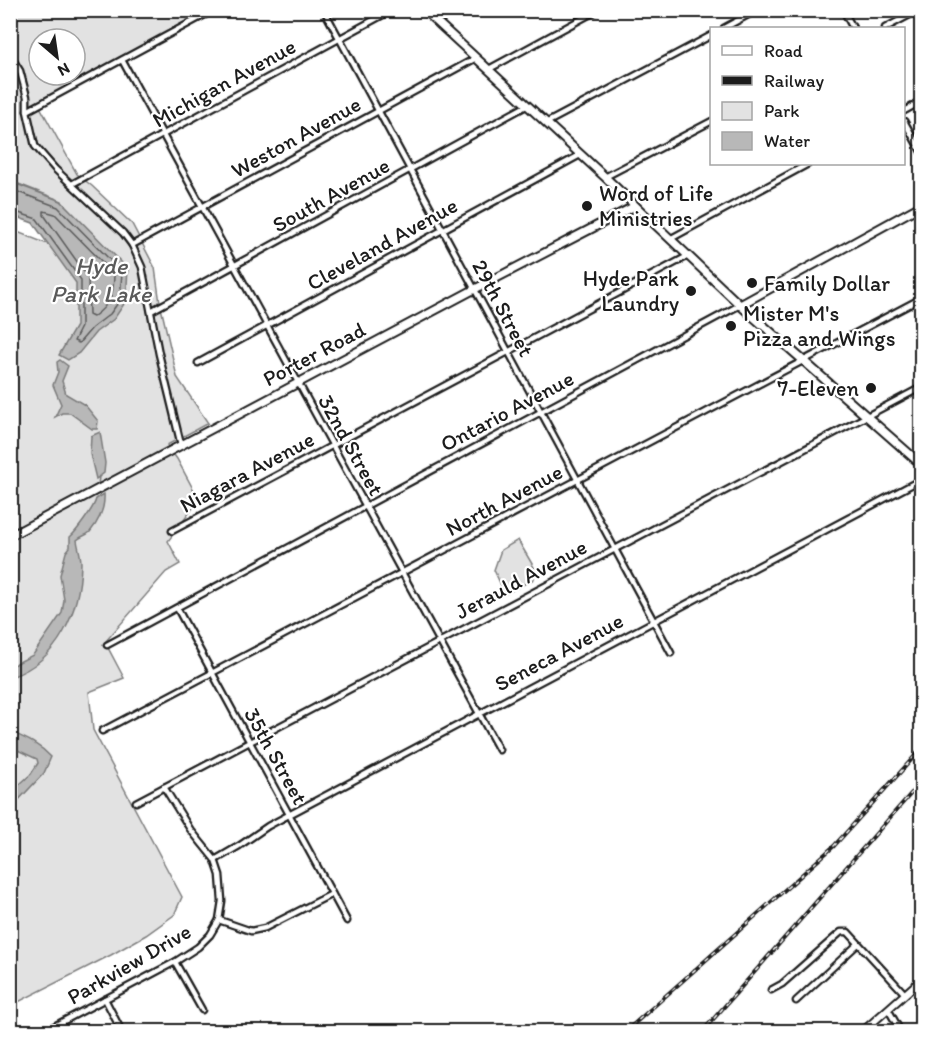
<svg xmlns="http://www.w3.org/2000/svg" width="932" height="1042" viewBox="0 0 932 1042" font-family="Itim,sans-serif">
	<rect width="100%" height="100%" fill="#fff"/>
	<filter id="ink" filterUnits="userSpaceOnUse"><feTurbulence type="fractalNoise" baseFrequency=".0167" numOctaves="2"/><feDisplacementMap in="SourceGraphic" scale="12" xChannelSelector="R" yChannelSelector="G"/><feConvolveMatrix kernelMatrix="1 2 1 2 8 2 1 2 1" color-interpolation-filters="sRGB"/></filter>
	<g filter="url(#ink)">
		<g fill="#e2e2e2" stroke="#7f7f7f" stroke-width="1.5" fill-rule="evenodd">
			<path d="M11 11H206L38 103 77 174 92 186 132 224 155 268 160 303 177 377 208 423 167 445 177 459 199 500 168 541 180 564 166 572 105 642 124 678 89 692 93 730 182 897 174 915 146 935 111 955 18 1002 15 1007 16 1015 23 1032 10 1031V229L70 253 62 201 11 181ZM39 39H75V75H39Z"/>
			<polygon points="518,540 535,569 534,579 505,594 494,570 501,550"/>
		</g>
		<g fill="#b8b8b8" stroke="#7a7a7a" stroke-width="1.5">
			<polygon points="11,182 61,201 128,269 126,301 114,319 96,332 79,353 68,360 59,355 76,326 76,283 33,223 11,215"/>
			<polygon points="60,360 68,366 62,381 66,394 85,405 98,421 97,429 92,429 70,413 62,413 55,417 61,404 53,385 58,372 57,362"/>
			<polygon points="100,432 105,463 104,473 96,479 90,454 91,436"/>
			<path d="M104 494C105 508 99 521 90 532 86 536 81 536 77 540 78 548 81 555 81 563 80 612 59 660 11 677V666L33 655 62 613 64 600 60 575 66 552 70 547V537C76 532 94 508 96 499Z"/>
			<path d="M11 732C27 739 39 744 51 757L44 773 11 808V792L31 774 38 763 37 759 11 747Z"/>
		</g>
		<g fill="none" stroke-linecap="round" stroke-linejoin="round">
			<g stroke="#5a5a5a" stroke-width="1.5">
				<polyline points="10,189 58,207 122,272 120,300 110,314 92,328 79,343 74,341 81,327 81,280 37,219 10,210"/>
				<path d="M44 211 55 214 114 274C114 294 110 305 93 317L89 315 88 277 44 215Z"/>
			</g>
			<polyline stroke="#7a7a7a" stroke-width="1.5" points="98,486 99,476"/>
			<defs>
				<g id="minor">
					<polyline points="324,10 671,653"/>
					<polyline points="843,10 853,28"/>
					<polyline points="724,28 757,10"/>
					<polyline points="885,28 919,10"/>
					<polyline points="10,55 20,71 27,97 27,111 35,146 55,169 123,233 132,245 142,267 159,354 181,445"/>
					<polyline points="122,60 499,750"/>
					<polyline points="489,69 598,10"/>
					<polyline points="27,111 214,10"/>
					<polyline points="904,111 922,101"/>
					<polyline points="904,121 922,153"/>
					<polyline points="546,123 712,35"/>
					<polyline points="605,177 712,121"/>
					<polyline points="72,184 392,10"/>
					<polyline points="670,239 808,164"/>
					<polyline points="132,245 476,58"/>
					<polyline points="151,311 526,106"/>
					<polyline points="198,363 580,155"/>
					<polyline points="172,531 688,256"/>
					<polyline points="177,608 347,921"/>
					<polyline points="107,645 740,305"/>
					<polyline points="102,731 922,298"/>
					<polyline points="136,802 922,387"/>
					<polyline points="215,860 239,846 268,826 922,479"/>
					<polyline points="219,920 251,931 265,928 332,894"/>
					<polyline points="175,962 202,1010"/>
					<polyline points="771,990 782,984 841,932 848,932 905,994"/>
					<polyline points="105,999 122,1032"/>
					<polyline points="796,1001 858,944"/>
					<polyline points="888,1009 901,1032"/>
					<polyline points="43,1032 175,962 198,947 210,935 219,920 222,901 220,875 215,860 190,829 164,787"/>
				</g>
				<polyline id="tertiary" points="862,1032 922,979"/>
				<g id="secondary">
					<polyline points="424,10 605,177 740,305 922,465"/>
					<polyline points="740,305 922,205"/>
					<polyline points="10,536 475,289 635,206"/>
				</g>
			</defs>
			<use href="#minor" stroke="#1c1c1c" stroke-width="9"/>
			<use href="#tertiary" stroke="#1c1c1c" stroke-width="10"/>
			<use href="#secondary" stroke="#1c1c1c" stroke-width="11"/>
			<use href="#minor" stroke="#fff" stroke-width="4.5"/>
			<use href="#tertiary" stroke="#fff" stroke-width="6"/>
			<use href="#secondary" stroke="#fff" stroke-width="7"/>
			<defs>
				<g id="rail">
					<polyline points="625,1032 834,846 922,748"/>
					<polyline points="702,1032 922,781"/>
				</g>
			</defs>
			<use href="#rail" stroke="#1c1c1c" stroke-width="4"/>
			<use href="#rail" stroke="#fff" stroke-width="1.5" stroke-dasharray="4.5" stroke-linecap="butt"/>
		</g>
	</g>
	<g fill="#1c1c1c" stroke="#fff" stroke-width="2">
		<circle cx="587" cy="206" r="6"/>
		<circle cx="752" cy="283" r="6"/>
		<circle cx="691" cy="291" r="6"/>
		<circle cx="731" cy="326" r="6"/>
		<circle cx="871" cy="388" r="6"/>
	</g>
	<g text-anchor="middle" dominant-baseline="central" stroke-width="4.5" stroke-linejoin="round" paint-order="stroke">
		<g font-size="22" fill="#1c1c1c" stroke="#fff">
			<text transform="translate(224 83) rotate(-29)">Michigan Avenue</text>
			<text transform="translate(296 137) rotate(-29)">Weston Avenue</text>
			<text transform="translate(331 195) rotate(-29)">South Avenue</text>
			<text transform="translate(382 244) rotate(-29)">Cleveland Avenue</text>
			<text transform="translate(503 308) rotate(62)">29th Street</text>
			<text transform="translate(314 354) rotate(-28)">Porter Road</text>
			<text transform="translate(507 411) rotate(-28)">Ontario Avenue</text>
			<text transform="translate(351 445) rotate(61)">32nd Street</text>
			<text transform="translate(247 472) rotate(-28)">Niagara Avenue</text>
			<text transform="translate(504 500) rotate(-28)">North Avenue</text>
			<text transform="translate(521 579) rotate(-28)">Jerauld Avenue</text>
			<text transform="translate(559 652) rotate(-28)">Seneca Avenue</text>
			<text transform="translate(276 756) rotate(61)">35th Street</text>
			<text transform="translate(129 964) rotate(-30)">Parkview Drive</text>
		</g>
		<g font-size="22" fill="#1c1c1c" stroke="#fff" text-anchor="start">
			<text x="599" y="193">Word of Life<tspan x="599" dy="25">Ministries</tspan></text>
			<text x="679" y="278" text-anchor="end">Hyde Park<tspan x="679" dy="25">Laundry</tspan></text>
			<text x="764" y="283">Family Dollar</text>
			<text x="743" y="313">Mister M's<tspan x="743" dy="25">Pizza and Wings</tspan></text>
			<text x="859" y="388" text-anchor="end">7-Eleven</text>
		</g>
		<g font-size="24" font-style="italic" fill="#5a5a5a" stroke="#fff">
			<text x="101" y="265">Hyde<tspan x="101" dy="28">Park Lake</tspan></text>
		</g>
	</g>
	<rect width="932" height="1042" fill="none" stroke="#fff" stroke-width="36"/>
	<rect x="18" y="18" width="896" height="1006" fill="none" stroke="#1c1c1c" stroke-width="2" filter="url(#ink)"/>
	<rect x="710" y="27" width="195" height="138" fill="#ffffff" stroke="#a4a4a4" stroke-width="1.5"/>
	<rect x="722" y="46" width="30" height="9" fill="#ffffff" stroke="#a4a4a4" stroke-width="1.5"/>
	<text x="764" y="57" font-size="18" fill="#1c1c1c">Road</text>
	<rect x="722" y="76" width="30" height="9" fill="#1c1c1c" stroke="#a4a4a4" stroke-width="1.5"/>
	<text x="764" y="87" font-size="18" fill="#1c1c1c">Railway</text>
	<rect x="722" y="102" width="30" height="18" fill="#e2e2e2" stroke="#a4a4a4" stroke-width="1.5"/>
	<text x="764" y="117" font-size="18" fill="#1c1c1c">Park</text>
	<rect x="722" y="132" width="30" height="18" fill="#b8b8b8" stroke="#a4a4a4" stroke-width="1.5"/>
	<text x="764" y="147" font-size="18" fill="#1c1c1c">Water</text>
	<g transform="translate(57 57) rotate(151)"><circle r="28" fill="#ffffff" stroke="#a4a4a4" stroke-width="1.5"/>
	<path d="M0-4.5L10 22L0 15L-10 22Z" fill="#1c1c1c"/>
	<text y="-9" font-size="16" font-weight="bold" text-anchor="middle" fill="#1c1c1c">N</text>
	</g>
</svg>
